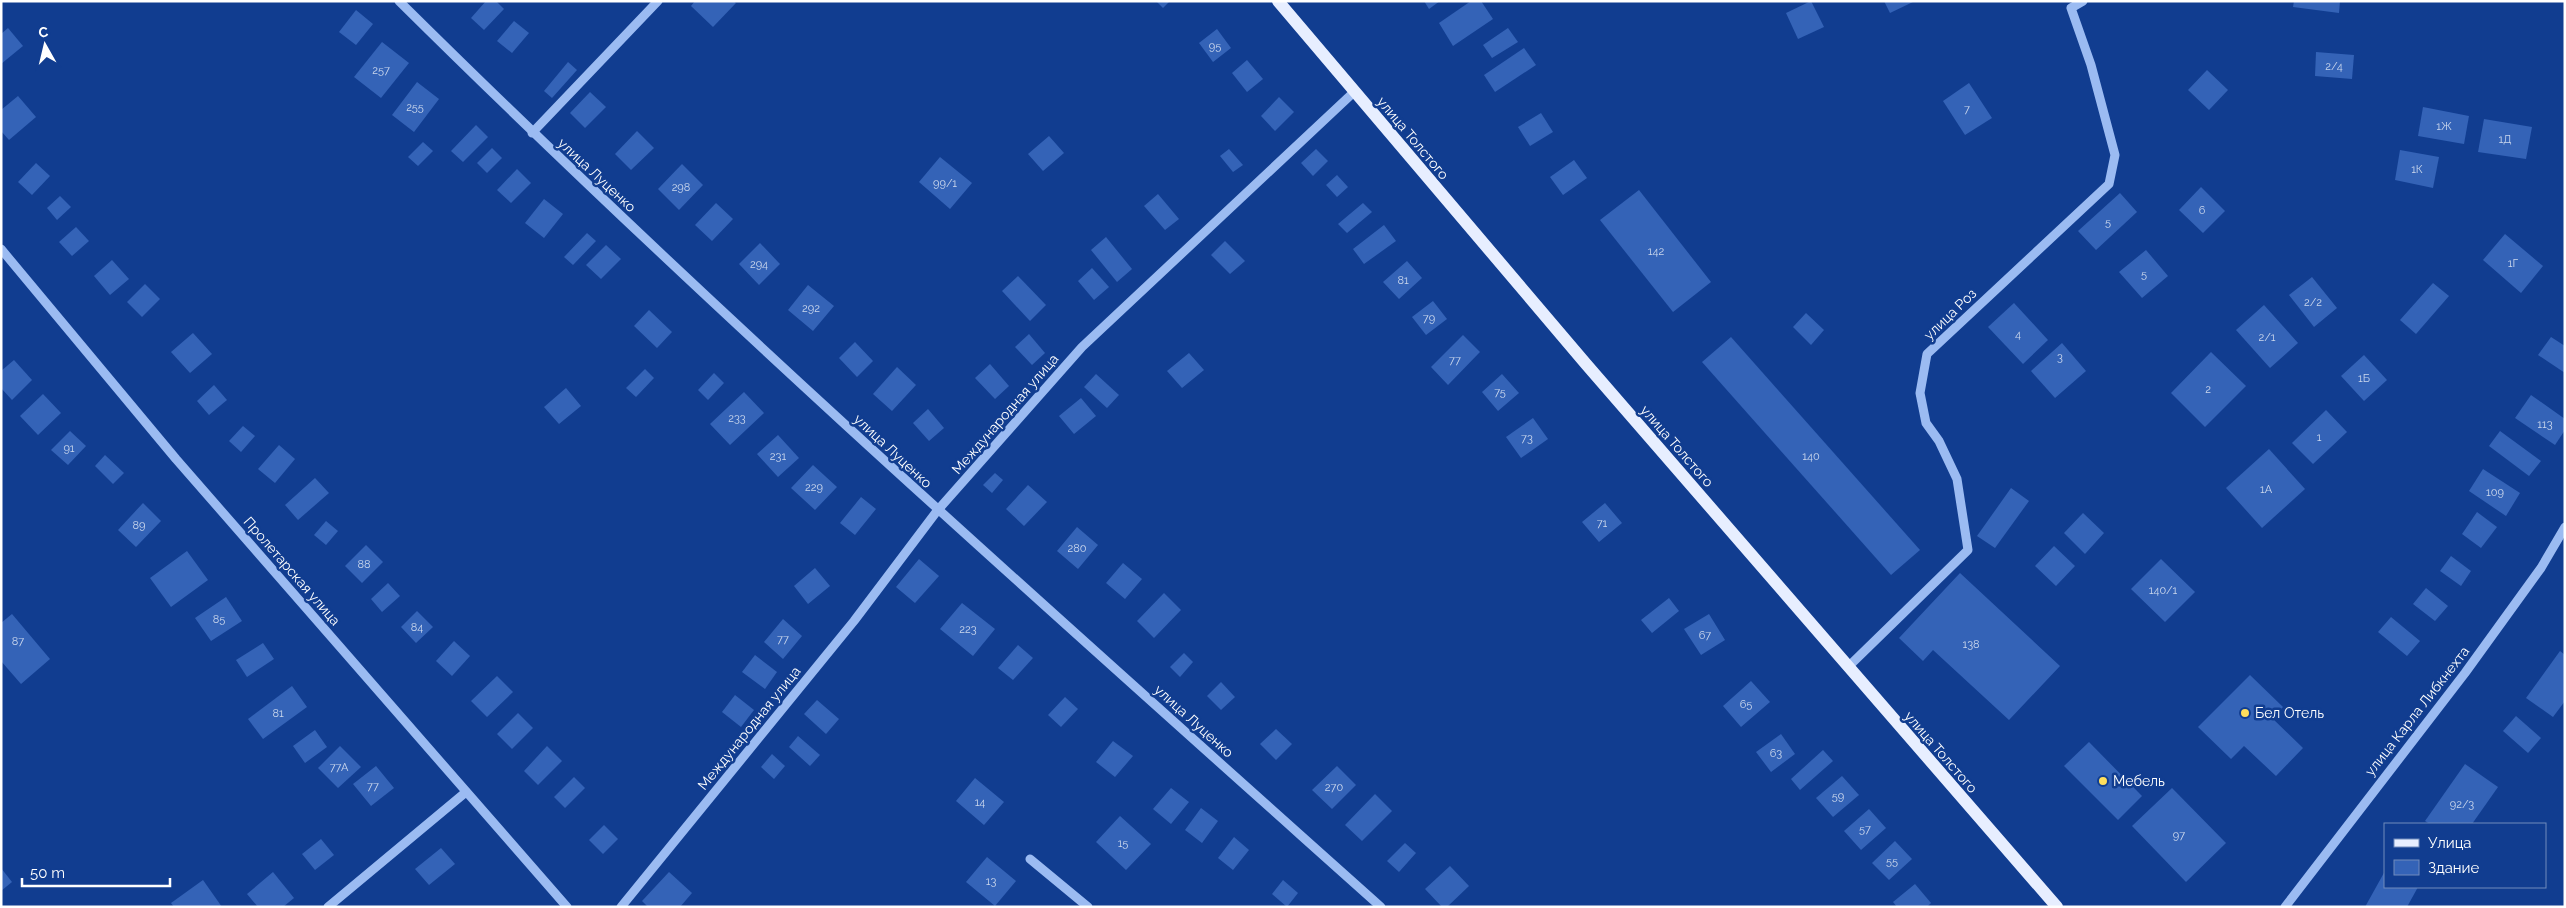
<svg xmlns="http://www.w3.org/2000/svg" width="2566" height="908" viewBox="0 0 2566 908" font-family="Raleway,sans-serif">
	<rect width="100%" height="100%" fill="#113d90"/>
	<g fill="#3463b7">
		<polygon points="486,1 496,1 504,9 484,30 471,18"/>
		<polygon points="695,1 733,1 736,3 713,27 691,6"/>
		<polygon points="1156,1 1170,1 1163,8"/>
		<polygon points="1424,1 1440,1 1429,9"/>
		<polygon points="1471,1 1481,1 1493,19 1453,46 1439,23"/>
		<polygon points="1811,1 1824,27 1798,39 1786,13"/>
		<polygon points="1884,1 1915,1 1890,13"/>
		<polygon points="2294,1 2340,1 2339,13 2293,7"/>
		<polygon points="356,10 373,24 356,45 339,32"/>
		<polygon points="514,21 529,33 512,53 497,41"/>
		<polygon points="8,28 23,46 1,64 1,34"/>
		<polygon points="1508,28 1518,42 1492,58 1483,45"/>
		<polygon points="1217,29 1231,48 1213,62 1199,43"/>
		<polygon points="382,42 409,63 381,98 354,77"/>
		<polygon points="1524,48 1536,65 1495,92 1484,75"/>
		<polygon points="2316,52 2354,55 2352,79 2315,76"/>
		<polygon points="1247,60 1263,79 1247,92 1232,73"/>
		<polygon points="568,62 577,70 552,98 544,91"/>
		<polygon points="2207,70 2228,90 2209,110 2188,90"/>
		<polygon points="417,82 439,99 414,132 392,115"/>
		<polygon points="1969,83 1992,118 1965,135 1943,101"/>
		<polygon points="590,92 606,107 585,128 570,113"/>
		<polygon points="18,96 36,117 9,140 1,131 1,110"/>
		<polygon points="1279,97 1294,112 1275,131 1261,116"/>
		<polygon points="2423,107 2469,116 2464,144 2418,136"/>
		<polygon points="1541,113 1553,132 1530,146 1518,127"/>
		<polygon points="2484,119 2532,127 2526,159 2478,152"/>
		<polygon points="476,125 488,137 463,162 451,151"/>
		<polygon points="637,131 654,148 631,170 615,154"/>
		<polygon points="1049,136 1064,153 1043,171 1028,154"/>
		<polygon points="423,142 433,151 418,166 408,157"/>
		<polygon points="492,148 502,158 487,173 477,163"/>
		<polygon points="1229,149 1243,165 1233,172 1220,156"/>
		<polygon points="1316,149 1328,161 1313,176 1301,163"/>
		<polygon points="2400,150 2439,157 2433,188 2395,180"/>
		<polygon points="940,157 972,183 950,209 919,182"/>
		<polygon points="1574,160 1587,178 1563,195 1550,177"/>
		<polygon points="36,163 50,176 32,195 18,182"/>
		<polygon points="682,164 703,185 679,210 658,189"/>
		<polygon points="517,169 531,183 511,203 497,190"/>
		<polygon points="1337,175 1348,187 1337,197 1326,185"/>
		<polygon points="2201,187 2225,211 2203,233 2179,210"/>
		<polygon points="1639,190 1711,282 1673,312 1600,220"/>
		<polygon points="2120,193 2137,212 2096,250 2078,231"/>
		<polygon points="1158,194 1179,219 1165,230 1144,206"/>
		<polygon points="60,196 71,207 57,220 47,208"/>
		<polygon points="544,199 563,214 544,238 525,223"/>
		<polygon points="716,203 733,219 712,241 695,225"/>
		<polygon points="1363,203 1372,212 1347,233 1338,224"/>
		<polygon points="1384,225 1396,241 1364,264 1353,249"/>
		<polygon points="76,227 89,241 72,256 59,242"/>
		<polygon points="587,233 596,241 573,265 564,257"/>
		<polygon points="2505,234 2543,266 2521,293 2483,260"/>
		<polygon points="1106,237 1132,269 1117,282 1091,250"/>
		<polygon points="1225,241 1245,261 1230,274 1211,255"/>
		<polygon points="760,243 780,264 759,285 739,264"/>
		<polygon points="606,245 621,259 601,279 586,265"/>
		<polygon points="2146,250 2168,276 2142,298 2119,272"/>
		<polygon points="112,260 129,279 110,295 94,276"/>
		<polygon points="1407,261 1422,278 1399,299 1383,282"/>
		<polygon points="1092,268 1109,287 1094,300 1078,281"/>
		<polygon points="1018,276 1046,305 1030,321 1002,291"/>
		<polygon points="2312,277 2337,308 2314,327 2289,295"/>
		<polygon points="2433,283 2449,296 2416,334 2400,320"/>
		<polygon points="145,284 160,299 142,317 127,302"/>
		<polygon points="808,285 834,306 813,331 788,310"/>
		<polygon points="1433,301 1447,319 1426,335 1412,317"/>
		<polygon points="2014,303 2048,340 2023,364 1988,327"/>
		<polygon points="2264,305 2298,343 2270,368 2236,330"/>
		<polygon points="649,310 672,332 657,348 634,326"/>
		<polygon points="1806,313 1824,330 1811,345 1793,327"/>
		<polygon points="193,333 212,354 190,373 171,352"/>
		<polygon points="1029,334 1045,353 1032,365 1015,347"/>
		<polygon points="1463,335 1480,352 1448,385 1431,367"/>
		<polygon points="1731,337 1920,550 1891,575 1702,362"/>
		<polygon points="2551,337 2565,346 2565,373 2538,355"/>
		<polygon points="855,342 873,361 857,377 839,358"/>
		<polygon points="2062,343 2086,371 2055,398 2031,371"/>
		<polygon points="2211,352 2246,386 2205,427 2171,393"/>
		<polygon points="1189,353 1204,370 1182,388 1167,371"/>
		<polygon points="2364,355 2387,380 2364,401 2341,376"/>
		<polygon points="14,360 32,380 12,400 1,388 1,371"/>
		<polygon points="990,364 1009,386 995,399 975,378"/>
		<polygon points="897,367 916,385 892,411 873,394"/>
		<polygon points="645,369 654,378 636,397 626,388"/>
		<polygon points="714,373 724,383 708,400 698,390"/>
		<polygon points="1096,374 1119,395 1107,408 1084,387"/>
		<polygon points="1502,374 1519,393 1498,411 1482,392"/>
		<polygon points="214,385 227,400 209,415 197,401"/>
		<polygon points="566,388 581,406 559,424 544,407"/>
		<polygon points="744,392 764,413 730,445 710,424"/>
		<polygon points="43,394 61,413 38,435 20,416"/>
		<polygon points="2531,395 2565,419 2565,430 2555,445 2515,418"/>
		<polygon points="1081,398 1096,416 1074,434 1059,416"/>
		<polygon points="928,409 944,428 929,441 913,423"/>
		<polygon points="2326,410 2347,432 2313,464 2292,443"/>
		<polygon points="1533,418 1548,439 1521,458 1506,437"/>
		<polygon points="243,426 255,436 241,452 229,441"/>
		<polygon points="70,431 86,446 68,465 51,450"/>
		<polygon points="2500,431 2541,461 2529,476 2489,446"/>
		<polygon points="778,435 799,458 778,477 757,454"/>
		<polygon points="279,445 295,459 275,483 258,469"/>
		<polygon points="2269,449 2305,489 2262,528 2226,488"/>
		<polygon points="105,455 124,473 113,484 95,466"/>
		<polygon points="813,465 837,487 815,510 791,488"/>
		<polygon points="2483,469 2520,493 2506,516 2469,491"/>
		<polygon points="995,473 1003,480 992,493 983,485"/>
		<polygon points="315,478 329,493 298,520 285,505"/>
		<polygon points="1028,485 1047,502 1024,526 1006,509"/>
		<polygon points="2011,488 2029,501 1995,548 1977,536"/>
		<polygon points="861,497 876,509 855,535 840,523"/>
		<polygon points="143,503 161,521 136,547 118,530"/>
		<polygon points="1605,503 1622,523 1599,542 1582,522"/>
		<polygon points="2477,512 2497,527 2481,548 2462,534"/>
		<polygon points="2083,513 2104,533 2085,554 2064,533"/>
		<polygon points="326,521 338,531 326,545 314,535"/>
		<polygon points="1077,527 1098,545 1078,569 1057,551"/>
		<polygon points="366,545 383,562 362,583 345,566"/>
		<polygon points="2054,546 2075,566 2056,586 2035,566"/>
		<polygon points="187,551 208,580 171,607 150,578"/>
		<polygon points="2451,556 2471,571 2461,586 2440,571"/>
		<polygon points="919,559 939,576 915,603 896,587"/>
		<polygon points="2161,559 2195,592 2165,622 2131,589"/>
		<polygon points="1123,563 1142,579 1125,599 1106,583"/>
		<polygon points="815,568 830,586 808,604 794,586"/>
		<polygon points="1960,573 2060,666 2009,720 1933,650 1923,661 1899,638"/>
		<polygon points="388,583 400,596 382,612 371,599"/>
		<polygon points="2426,588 2448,606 2435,621 2413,604"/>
		<polygon points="1164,593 1181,610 1154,638 1137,621"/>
		<polygon points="226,597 242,621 211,641 195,618"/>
		<polygon points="1669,598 1679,611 1652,633 1641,620"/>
		<polygon points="962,603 995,629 973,656 940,629"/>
		<polygon points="417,611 433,627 416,643 401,627"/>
		<polygon points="12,614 50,659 21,684 1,661 1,623"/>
		<polygon points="1709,614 1725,640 1701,655 1684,629"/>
		<polygon points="2391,617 2420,641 2407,656 2378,632"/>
		<polygon points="783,619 802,636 783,659 764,642"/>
		<polygon points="454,641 470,656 452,676 436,661"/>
		<polygon points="263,643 274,659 247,677 236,660"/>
		<polygon points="1018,645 1033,658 1013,680 998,668"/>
		<polygon points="2560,651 2565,655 2565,701 2553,717 2526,698"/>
		<polygon points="1184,653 1193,662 1180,677 1170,667"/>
		<polygon points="755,655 777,672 765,689 742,672"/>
		<polygon points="2250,675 2283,707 2272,718 2303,748 2276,776 2244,746 2231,759 2198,727"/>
		<polygon points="497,676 513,692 487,717 471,701"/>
		<polygon points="1751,681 1770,702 1741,727 1723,706"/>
		<polygon points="1221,682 1235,697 1221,710 1207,696"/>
		<polygon points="292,686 307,707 263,739 248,719"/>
		<polygon points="735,695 754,710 741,727 722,712"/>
		<polygon points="1065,697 1078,709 1061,727 1048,715"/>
		<polygon points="817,700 839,719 826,734 804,714"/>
		<polygon points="518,713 533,728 512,749 497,734"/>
		<polygon points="2516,716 2541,738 2528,753 2503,731"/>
		<polygon points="1276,729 1292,744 1276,760 1260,744"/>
		<polygon points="315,730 327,747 305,763 293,746"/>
		<polygon points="1781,734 1795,754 1771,772 1756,752"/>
		<polygon points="798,736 820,755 810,766 789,747"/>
		<polygon points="1113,741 1133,756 1115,777 1096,762"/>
		<polygon points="2089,742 2142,796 2118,820 2064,766"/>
		<polygon points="340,746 361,767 338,788 318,768"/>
		<polygon points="547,746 562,761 538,785 524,771"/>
		<polygon points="1823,750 1833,761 1800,790 1791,779"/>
		<polygon points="772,754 785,766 774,779 761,767"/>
		<polygon points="2465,764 2498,787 2472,824 2430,824 2425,821"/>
		<polygon points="376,766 394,788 371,806 353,784"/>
		<polygon points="1337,766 1356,785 1332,809 1312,790"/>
		<polygon points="1842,776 1859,795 1833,817 1816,798"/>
		<polygon points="574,777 585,788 565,808 554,797"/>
		<polygon points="975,778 1004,802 984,825 956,801"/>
		<polygon points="1171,788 1189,802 1171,824 1153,809"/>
		<polygon points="2172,788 2226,843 2186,882 2132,826"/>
		<polygon points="1375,794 1392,811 1362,841 1345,825"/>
		<polygon points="1201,808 1218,821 1202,843 1185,830"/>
		<polygon points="1869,809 1886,828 1861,850 1844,831"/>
		<polygon points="1120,816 1151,844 1126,870 1096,842"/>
		<polygon points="604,825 618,839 603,854 589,840"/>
		<polygon points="1234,837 1249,850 1233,870 1218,858"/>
		<polygon points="321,839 334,855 315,870 302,854"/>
		<polygon points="1895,841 1912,859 1889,880 1872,863"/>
		<polygon points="1405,843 1416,853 1399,872 1387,861"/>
		<polygon points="441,848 455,864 429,885 415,869"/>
		<polygon points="987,857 1016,881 995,906 966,882"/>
		<polygon points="1450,866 1469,886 1447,907 1442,907 1425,889"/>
		<polygon points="1,868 12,882 1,891"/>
		<polygon points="2385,871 2385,887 2418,887 2407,907 2365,907"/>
		<polygon points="273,872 294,898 283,907 258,907 247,894"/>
		<polygon points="669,872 692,893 680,907 648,907 642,901"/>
		<polygon points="203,880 222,907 174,907 171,903"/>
		<polygon points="1283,880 1298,893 1287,907 1272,894"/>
		<polygon points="1915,884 1931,903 1927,907 1897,907 1893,902"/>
	</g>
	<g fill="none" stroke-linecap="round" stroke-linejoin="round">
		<g stroke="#9bbbf2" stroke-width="9">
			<path d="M399 1C716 315 1049 610 1381 907"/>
			<polyline points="532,133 658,1"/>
			<polyline points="1,249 176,459 567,907"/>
			<polyline points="1848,667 1968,550 1957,479 1939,441 1926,423 1920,393 1927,354 2109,184 2115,155 2091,65 2071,8 2083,1"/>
			<polyline points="1030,859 1088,907"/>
			<polyline points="328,907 466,792"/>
			<polyline points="621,907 854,621 937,511 1082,347 1354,92"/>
			<polyline points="2285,907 2465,673 2541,568 2565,527"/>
		</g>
		<polyline stroke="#e7eeff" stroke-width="12" points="1278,1 1586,364 2057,907"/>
	</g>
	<g fill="#ffdf5d" stroke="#113d90" stroke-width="2">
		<circle cx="2245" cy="713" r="5"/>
		<circle cx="2103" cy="781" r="5"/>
	</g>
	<g text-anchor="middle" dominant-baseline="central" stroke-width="5" stroke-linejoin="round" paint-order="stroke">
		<g font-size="11" fill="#ccd8ed">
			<text x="1215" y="46">95</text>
			<text x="2334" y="66">2/4</text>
			<text x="381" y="70">257</text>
			<text x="415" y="107">255</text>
			<text x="1967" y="109">7</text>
			<text x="2444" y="126">1Ж</text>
			<text x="2505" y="139">1Д</text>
			<text x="2417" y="169">1К</text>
			<text x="945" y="183">99/1</text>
			<text x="681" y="187">298</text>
			<text x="2202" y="210">6</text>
			<text x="2108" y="222">5</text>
			<text x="1656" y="251">142</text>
			<text x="2513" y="263">1Г</text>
			<text x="759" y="264">294</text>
			<text x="2144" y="274">5</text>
			<text x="1403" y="280">81</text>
			<text x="2313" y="302">2/2</text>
			<text x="811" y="308">292</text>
			<text x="1429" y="318">79</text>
			<text x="2018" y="334">4</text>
			<text x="2267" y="337">2/1</text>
			<text x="2060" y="357">3</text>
			<text x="1455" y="360">77</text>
			<text x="2364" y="378">1Б</text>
			<text x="2208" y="389">2</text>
			<text x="1500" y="392">75</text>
			<text x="737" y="418">233</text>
			<text x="2545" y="424">113</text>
			<text x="2319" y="437">1</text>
			<text x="1527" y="438">73</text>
			<text x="69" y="448">91</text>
			<text x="778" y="456">231</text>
			<text x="1811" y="456">140</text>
			<text x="814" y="487">229</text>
			<text x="2266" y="489">1А</text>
			<text x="2495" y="492">109</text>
			<text x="1602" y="523">71</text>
			<text x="139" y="525">89</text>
			<text x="1077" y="548">280</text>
			<text x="364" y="564">88</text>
			<text x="2163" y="590">140/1</text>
			<text x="219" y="619">85</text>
			<text x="417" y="627">84</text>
			<text x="968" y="629">223</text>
			<text x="1705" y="635">67</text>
			<text x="783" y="639">77</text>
			<text x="18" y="641">87</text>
			<text x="1971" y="644">138</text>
			<text x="1746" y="704">65</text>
			<text x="278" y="713">81</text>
			<text x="1776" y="753">63</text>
			<text x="339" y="767">77А</text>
			<text x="373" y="786">77</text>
			<text x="1334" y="787">270</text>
			<text x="1838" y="796">59</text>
			<text x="980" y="802">14</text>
			<text x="2462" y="804">92/3</text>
			<text x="1865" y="829">57</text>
			<text x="2179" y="835">97</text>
			<text x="1123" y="843">15</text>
			<text x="1892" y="861">55</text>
			<text x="991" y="881">13</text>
		</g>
		<g font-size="14" fill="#fff" stroke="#113d90">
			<text transform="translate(1413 138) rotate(50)">улица Толстого</text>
			<text transform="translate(597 175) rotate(43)">улица Луценко</text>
			<text transform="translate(1950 314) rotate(-44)">улица Роз</text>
			<text transform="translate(1005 414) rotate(-49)">Международная улица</text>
			<text transform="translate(1677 446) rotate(49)">улица Толстого</text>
			<text transform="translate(893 451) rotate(43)">улица Луценко</text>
			<text transform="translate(292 571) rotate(49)">Пролетарская улица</text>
			<text transform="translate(2417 711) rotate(-52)">улица Карла Либкнехта</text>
			<text transform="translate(1194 721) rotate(42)">улица Луценко</text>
			<text transform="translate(749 728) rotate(-51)">Международная улица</text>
			<text transform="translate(1941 752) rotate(49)">улица Толстого</text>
		</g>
		<g font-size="14" fill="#fff" stroke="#113d90" text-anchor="start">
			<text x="2255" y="713">Бел Отель</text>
			<text x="2113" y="781">Мебель</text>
		</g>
	</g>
	<rect width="2566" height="908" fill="none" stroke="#ffffff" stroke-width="5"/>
	<rect x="2384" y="823" width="162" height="65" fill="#113d90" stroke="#708bbc"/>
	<rect x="2394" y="839" width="25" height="8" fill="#e7eeff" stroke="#708bbc"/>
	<text x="2428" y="848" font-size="15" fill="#ffffff">Улица</text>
	<rect x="2394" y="860" width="25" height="15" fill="#3463b7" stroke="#708bbc"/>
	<text x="2428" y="873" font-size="15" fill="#ffffff">Здание</text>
	<g transform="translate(45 45) rotate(352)" stroke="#113d90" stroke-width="4" paint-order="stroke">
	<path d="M0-4L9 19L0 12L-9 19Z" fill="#ffffff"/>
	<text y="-8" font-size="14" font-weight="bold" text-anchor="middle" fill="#ffffff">С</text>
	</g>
	<path d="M22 878v8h148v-8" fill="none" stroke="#ffffff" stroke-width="2.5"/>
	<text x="30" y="878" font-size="15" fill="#ffffff" stroke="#113d90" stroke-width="4" paint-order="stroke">50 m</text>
</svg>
